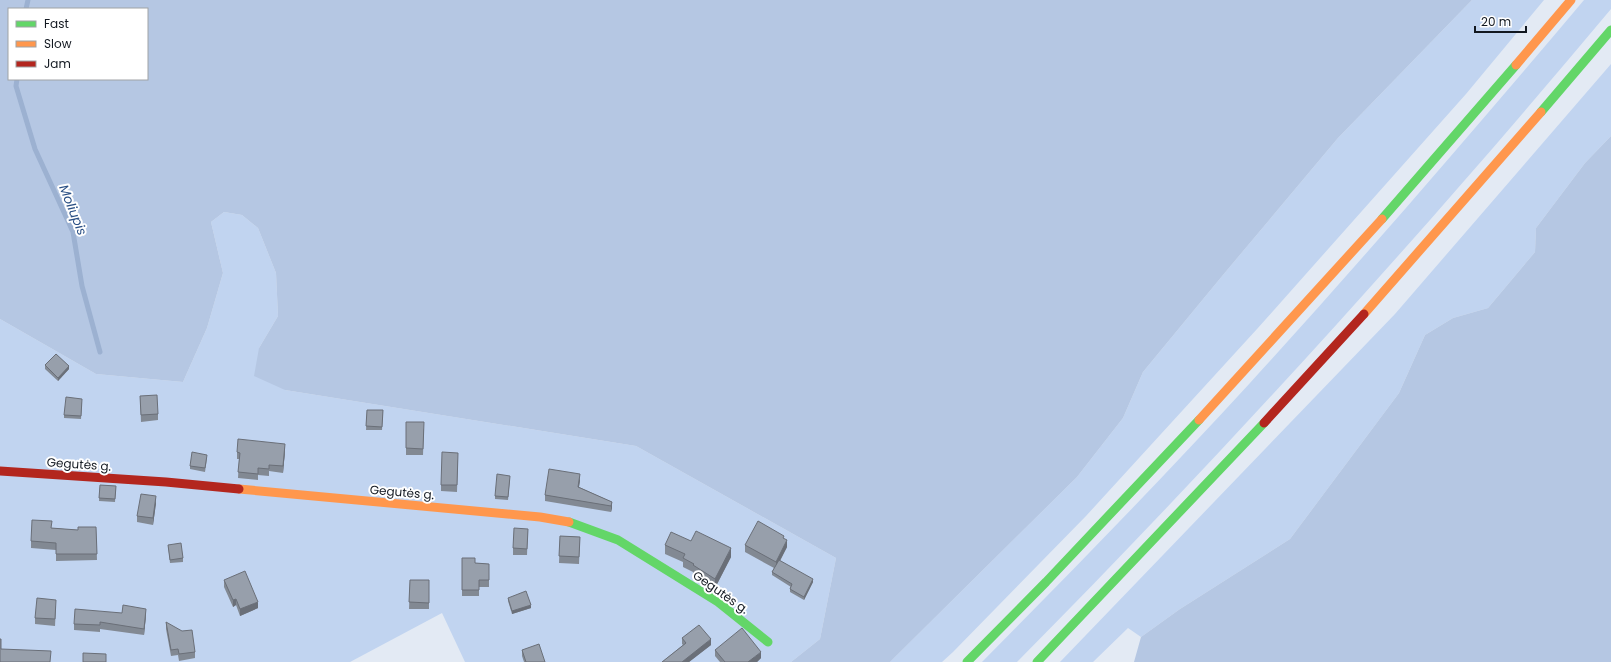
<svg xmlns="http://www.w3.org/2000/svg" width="1611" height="662" viewBox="0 0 1611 662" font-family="Poppins,sans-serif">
	<rect width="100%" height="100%" fill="#e3eaf4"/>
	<g fill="#c1d4f0">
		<polygon points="1472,0 1544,0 1466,94 1257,329 1086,516 953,652 942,662 890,662 1077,477 1123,418 1143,372 1223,275 1338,138"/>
		<path d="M1584 0H1611V9C1422 235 1224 453 1017 662H982C1073 570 1163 478 1250 383 1364 258 1475 129 1584 0Z"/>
		<polygon points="1611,64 1611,136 1585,163 1536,228 1535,252 1488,308 1453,318 1425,335 1399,393 1290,539 1180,609 1141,637 1128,628 1093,662 1060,662 1395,314"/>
		<polygon points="224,212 242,215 258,228 276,273 278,316 259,348 285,390 636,446 836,558 820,639 791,662 465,662 442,613 350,662 0,662 0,319 96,374 183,382 207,328 223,273 211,222"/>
	</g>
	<g fill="#b5c7e3" fill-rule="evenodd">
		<path d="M0 0H1472L1338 138 1223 275 1143 372 1123 418 1077 477 890 662H791L820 639 836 558 636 446 285 390 254 376 259 348 278 316 276 273 258 228 242 215 224 212 211 222 223 273 207 328 183 382 96 374 0 319ZM9 9H147V79H9Z"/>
		<polygon points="1611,136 1611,662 1134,662 1141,637 1180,609 1290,539 1399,393 1425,335 1453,318 1488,308 1535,252 1536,228 1585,163"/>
	</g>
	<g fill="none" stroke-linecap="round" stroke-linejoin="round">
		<g stroke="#9cb1d1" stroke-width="5">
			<polyline points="26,9 28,0"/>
			<polyline points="17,79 16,86 35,149 73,232 82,286 100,352"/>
		</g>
		<g stroke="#63d668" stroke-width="9">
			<polyline points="1541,112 1611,30"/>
			<polyline points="1382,219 1516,65"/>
			<polyline points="569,522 618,540 718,602 768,642"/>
			<polyline points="967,662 1046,582 1199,420"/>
			<polyline points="1037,662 1264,423"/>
		</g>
		<g stroke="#ff974d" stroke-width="9">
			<polyline points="1516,65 1571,0"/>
			<polyline points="1364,314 1541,112"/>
			<polyline points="1199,420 1382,219"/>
			<polyline points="239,489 540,517 569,522"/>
		</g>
		<g stroke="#b3261e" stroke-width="9">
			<polyline points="1264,423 1364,314"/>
			<polyline points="0,471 166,482 239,489"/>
		</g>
	</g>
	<g fill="#828993">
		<polygon points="45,365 69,369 58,381 45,369"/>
		<polygon points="140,396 158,414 158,420 141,422"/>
		<polygon points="82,402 81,419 64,418 64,415"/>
		<polygon points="367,410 383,410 382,430 366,430"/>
		<polygon points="406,422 424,429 423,455 406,455"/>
		<polygon points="285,451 283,473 269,471 269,476 258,475 258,480 238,478 239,459 237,459 237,452"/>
		<polygon points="207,458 205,472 190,469 190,466"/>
		<polygon points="458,459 457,492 441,491 441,485"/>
		<polygon points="510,479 508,500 495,499 495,496"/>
		<polygon points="580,480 579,487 612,502 612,508 611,512 545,501 545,495"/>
		<polygon points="100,485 116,486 115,502 99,501"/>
		<polygon points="156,503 153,525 137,522 137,516"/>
		<polygon points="96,527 97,560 56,561 56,550 31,548 31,541 52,528 78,530"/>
		<polygon points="528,529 527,555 513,555 513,548"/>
		<polygon points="560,536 580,537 579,564 559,563"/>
		<polygon points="784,539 787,547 780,561 813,582 804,600 790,592 790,589 791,587 772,575 772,572 774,568 745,552 745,545"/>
		<polygon points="691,541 731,557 715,588 693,574 693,572 683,567 683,562 665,554 665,545"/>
		<polygon points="168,545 183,558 183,562 170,563"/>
		<polygon points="462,558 475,563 489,564 489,587 479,587 479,596 462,596"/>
		<polygon points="224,580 258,608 240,616 236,605 233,607 224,587"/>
		<polygon points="410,580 429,580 429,609 409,609"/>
		<polygon points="508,598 531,608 512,614 508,601"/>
		<polygon points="56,606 55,626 35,624 35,618"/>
		<polygon points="146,615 144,635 100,629 100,632 74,630 74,624"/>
		<polygon points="166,622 195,652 195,658 179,661 178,655 171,656 166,629"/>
		<polygon points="682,638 711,645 689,662 662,662 683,645 682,644"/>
		<polygon points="522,650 545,662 524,662 522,656"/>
		<polygon points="715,650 761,658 757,662 720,662 715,656"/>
	</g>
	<g fill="#6a6f78">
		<polygon points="69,366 69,369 58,381 58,378"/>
		<polygon points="285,444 285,451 283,473 283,466"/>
		<polygon points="580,474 580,480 578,493 578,487"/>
		<polygon points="156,496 156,503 153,525 153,518"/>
		<polygon points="612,502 612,508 611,512 611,506"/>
		<polygon points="787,540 787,547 776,568 776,562"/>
		<polygon points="731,548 731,557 715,588 715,579"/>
		<polygon points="813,579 813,582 804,600 804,597"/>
		<polygon points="236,599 236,605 233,607 233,600"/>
		<polygon points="258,602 258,608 240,616 240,609"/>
		<polygon points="531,605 531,608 512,614 512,611"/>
		<polygon points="146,609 146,615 144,635 144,629"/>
		<polygon points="711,639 711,645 689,662 682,662"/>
		<polygon points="761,652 761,658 757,662 748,662"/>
	</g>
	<g fill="#979fab" stroke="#6a6f78">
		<polygon points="56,354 69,366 58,378 45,365"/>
		<polygon points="157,395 158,414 141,415 140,396"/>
		<polygon points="66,397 82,399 81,416 64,415"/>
		<polygon points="367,410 383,410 382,427 366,426"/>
		<polygon points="406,422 424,422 423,449 406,448"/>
		<polygon points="238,439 285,444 283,466 269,465 269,469 258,468 258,474 238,472 240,453 237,452"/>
		<polygon points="192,452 207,455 205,468 190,466"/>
		<polygon points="442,452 458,453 457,485 441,485"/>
		<polygon points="549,469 580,474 578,487 612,502 611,506 545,495"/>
		<polygon points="497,474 510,476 508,497 495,496"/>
		<polygon points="100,485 116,486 115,499 99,498"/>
		<polygon points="141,494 156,496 153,518 137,516"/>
		<polygon points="32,520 52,521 51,528 78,530 78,527 96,527 97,554 56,554 56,543 31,541"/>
		<polygon points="758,521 784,536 783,538 787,540 776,562 745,545"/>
		<polygon points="514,528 528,529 527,549 513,548"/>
		<polygon points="696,531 731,548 715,579 693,565 694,564 683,558 685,554 665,545 671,532 691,541"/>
		<polygon points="560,536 580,537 579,557 559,556"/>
		<polygon points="181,543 183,558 170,560 168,545"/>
		<polygon points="462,558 475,558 475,563 489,564 489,580 479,580 479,590 462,590"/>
		<polygon points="779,560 813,579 804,597 790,589 792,584 772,572"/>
		<polygon points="245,571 258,602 240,609 236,599 233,600 224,580"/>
		<polygon points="410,580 429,580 429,603 409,602"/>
		<polygon points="526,591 531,605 512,611 508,598"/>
		<polygon points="37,598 56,600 55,619 35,618"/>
		<polygon points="123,605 146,609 144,629 100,622 100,625 74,624 75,609 122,613"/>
		<polygon points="166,622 182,631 192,630 195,652 179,654 178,649 171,650"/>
		<polygon points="699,625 711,639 682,662 662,662 686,643 682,638"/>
		<polygon points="742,628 761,652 748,662 725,662 715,650"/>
		<polygon points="0,639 1,639 1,649 51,651 50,662 0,662"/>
		<polygon points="539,644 545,662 526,662 522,650"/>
		<polygon points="83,653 106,654 106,662 83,662"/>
	</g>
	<g text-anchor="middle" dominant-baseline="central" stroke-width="4" stroke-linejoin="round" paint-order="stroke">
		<g font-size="12" fill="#121820" stroke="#fff">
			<text transform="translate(79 464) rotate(4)">Gegutės g.</text>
			<text transform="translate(402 492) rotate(5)">Gegutės g.</text>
			<text transform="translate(721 592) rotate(35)">Gegutės g.</text>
		</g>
		<g font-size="13" font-style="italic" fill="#2b5085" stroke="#fff">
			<text transform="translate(73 210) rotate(68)">Moliupis</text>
		</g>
	</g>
	<rect x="8" y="8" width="140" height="72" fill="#ffffff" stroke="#a0a3a6"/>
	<rect x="16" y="21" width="20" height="6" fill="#63d668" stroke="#a0a3a6"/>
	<text x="44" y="28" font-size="12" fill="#121820">Fast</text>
	<rect x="16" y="41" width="20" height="6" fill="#ff974d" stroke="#a0a3a6"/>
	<text x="44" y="48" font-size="12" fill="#121820">Slow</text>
	<rect x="16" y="61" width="20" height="6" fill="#b3261e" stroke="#a0a3a6"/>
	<text x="44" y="68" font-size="12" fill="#121820">Jam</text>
	<path d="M1475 26v6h51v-6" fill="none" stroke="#121820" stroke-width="2"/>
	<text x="1481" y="26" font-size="12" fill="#121820" stroke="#ffffff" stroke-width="3" paint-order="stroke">20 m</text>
</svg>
